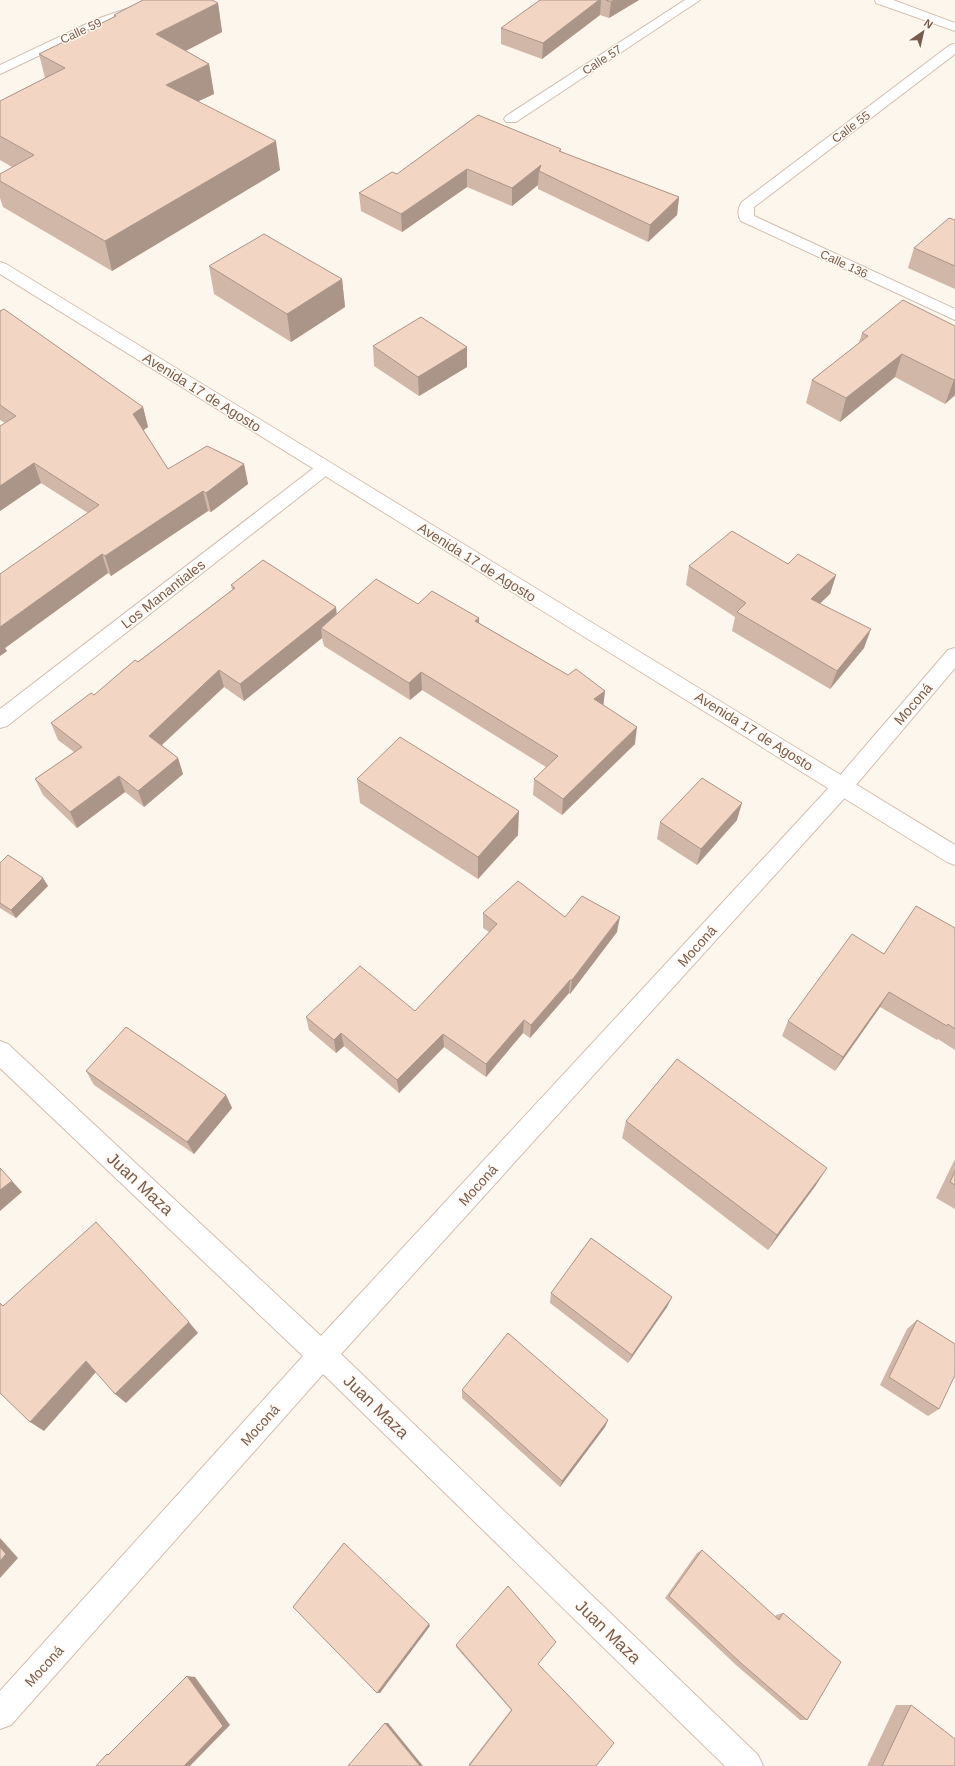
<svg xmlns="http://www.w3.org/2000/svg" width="955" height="1766" viewBox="0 0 955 1766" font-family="Arial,sans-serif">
	<rect width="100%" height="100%" fill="#fdf6ec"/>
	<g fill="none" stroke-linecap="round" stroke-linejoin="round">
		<defs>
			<g id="minor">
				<polygon points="152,0 172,0 171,3 149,9 106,24 0,74 0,65 97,19"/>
				<polygon points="685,0 700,0 516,122 506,122 504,119 506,116"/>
				<path d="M955 44V54L754 207V216L955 309V320L741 221C737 216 738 207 742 202L950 45Z"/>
				<polygon points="325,462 331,464 334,468 331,472 7,726 0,728 0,709 319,464"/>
				<polygon points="955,648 955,668 850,792 341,1354 758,1755 763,1766 725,1766 323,1374 11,1725 0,1729 0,1691 303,1356 0,1068 0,1041 8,1044 321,1336 836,780 948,650"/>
			</g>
			<g id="secondary">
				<polygon points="875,0 893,0 955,23 955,31 876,3"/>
				<polygon points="0,262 6,264 955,845 955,865 947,862 0,274"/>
			</g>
		</defs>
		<use href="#minor" stroke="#d1beb0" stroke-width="2"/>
		<use href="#secondary" stroke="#d6c0b0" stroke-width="2"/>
		<use href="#minor" fill="#fff" fill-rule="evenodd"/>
		<use href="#secondary" fill="#fff" fill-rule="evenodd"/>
	</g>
	<g fill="#d1b7a8">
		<polygon points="540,0 639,0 609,18 600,15 542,59 501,44 501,28"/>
		<polygon points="218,3 222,32 186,51 209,64 214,94 198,101 280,170 112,271 3,207 0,198 0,174 12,167 0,160 0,101 45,78 39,54 114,17 114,15"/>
		<polygon points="561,149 561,152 679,197 677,215 648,242 538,189 538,185 512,206 467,187 402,232 361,211 359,193 397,174"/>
		<polygon points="955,220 955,289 908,268 914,248"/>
		<polygon points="209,266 342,279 345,307 291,342 214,294"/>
		<polygon points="0,311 143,407 148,427 143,430 168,469 244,464 248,484 211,512 208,511 111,576 108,573 5,648 7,651 0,656 88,513 41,483 0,511 0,426 5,423 0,420"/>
		<polygon points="955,326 955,397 954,396 945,404 895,377 840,422 806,403 812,380 859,343 862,333"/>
		<polygon points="373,346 467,347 467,367 419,396 374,366"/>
		<polygon points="788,564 836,575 830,594 820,603 864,648 830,689 732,631 735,617 686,585 689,566"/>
		<polygon points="231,585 337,615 418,604 479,623 568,675 605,691 603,705 635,744 562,815 533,795 534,779 546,767 422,690 410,700 324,646 322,638 244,701 224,687 162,745 178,758 183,774 144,807 125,792 77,828 43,795 35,779 74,752 58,740 51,723 94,695 232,590"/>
		<polygon points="357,779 518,835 478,879 360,803"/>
		<polygon points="737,820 697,865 657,839 660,822"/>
		<polygon points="0,863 43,878 48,886 16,918 0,908"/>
		<polygon points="483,913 565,917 617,932 570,994 569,993 530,1038 523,1033 486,1077 444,1047 399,1093 344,1046 336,1053 309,1030 306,1017 415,1011 489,932 483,928"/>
		<polygon points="955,928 955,1050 938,1039 937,1040 880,1007 835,1071 782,1036 788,1021 884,954"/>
		<polygon points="86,1071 226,1095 232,1108 194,1154 94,1085"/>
		<polygon points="626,1121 816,1185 768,1250 622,1138"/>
		<polygon points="955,1159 955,1209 936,1198"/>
		<polygon points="551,1293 672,1297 667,1307 628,1363 550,1303"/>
		<polygon points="917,1320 939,1409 928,1416 880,1385 907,1329"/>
		<polygon points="462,1390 608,1420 605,1427 560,1487 462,1398"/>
		<polygon points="702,1550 775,1617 776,1615 783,1613 807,1720 800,1720 736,1665 665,1598 697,1553"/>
		<polygon points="456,1645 614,1743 469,1766 469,1764 511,1710 456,1647"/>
		<polygon points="896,1705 911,1705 955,1766 867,1766"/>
	</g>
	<g fill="#aa9588">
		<polygon points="599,0 601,0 600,15 542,59 543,43"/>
		<polygon points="614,0 639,0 609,18 611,2"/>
		<polygon points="218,3 222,32 162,63 156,34"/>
		<polygon points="209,64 214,94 171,114 166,85"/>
		<polygon points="276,141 280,170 112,271 105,241"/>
		<polygon points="541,165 539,171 538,185 512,206 512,188"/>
		<polygon points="467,169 467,187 402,232 401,214"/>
		<polygon points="679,197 677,215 648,242 650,225"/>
		<polygon points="342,279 345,307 291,342 287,314"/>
		<polygon points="467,347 467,367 419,396 418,377"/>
		<polygon points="902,354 895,377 840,422 846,398"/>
		<polygon points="955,379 955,393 954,396 945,404 954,380"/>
		<polygon points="143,407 148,427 138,434 133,414"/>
		<polygon points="34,463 41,483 0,511 0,486"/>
		<polygon points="244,464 248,484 211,512 206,493"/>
		<polygon points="203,491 208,511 111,576 105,556"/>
		<polygon points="102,554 108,573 5,648 7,651 0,656 0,627"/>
		<polygon points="836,575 830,594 806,617 811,599"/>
		<polygon points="336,607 338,625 321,628 322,638 244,701 240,684"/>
		<polygon points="479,618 479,636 475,621"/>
		<polygon points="871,629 864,648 830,689 837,671"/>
		<polygon points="219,670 224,687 154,752 149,736"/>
		<polygon points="421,672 422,690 410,700 409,683"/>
		<polygon points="605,691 603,708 594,699"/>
		<polygon points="637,727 635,744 562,815 563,799"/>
		<polygon points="178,758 183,774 144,807 138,791"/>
		<polygon points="119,776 125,792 77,828 70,812"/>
		<polygon points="742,803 737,820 697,865 701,849"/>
		<polygon points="519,811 518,835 478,879 478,857"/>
		<polygon points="43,878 48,886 16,918 11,910"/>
		<polygon points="620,917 617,932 570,994 572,980"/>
		<polygon points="570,980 569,993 530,1038 531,1025"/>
		<polygon points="889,992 880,1007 835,1071 843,1057"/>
		<polygon points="524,1020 523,1033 486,1077 486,1064"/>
		<polygon points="341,1033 344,1046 336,1053 334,1040"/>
		<polygon points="443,1034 444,1047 399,1093 397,1080"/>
		<polygon points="226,1095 232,1108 194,1154 187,1142"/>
		<polygon points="827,1168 816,1185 768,1250 777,1235"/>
		<polygon points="12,1181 22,1192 0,1211 0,1190"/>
		<polygon points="672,1297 667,1307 628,1363 632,1355"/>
		<polygon points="189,1322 198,1333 126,1403 115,1394"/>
		<polygon points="86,1361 97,1371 44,1431 30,1422"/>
		<polygon points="608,1420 605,1427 560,1487 562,1481"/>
		<polygon points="0,1538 18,1558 0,1578"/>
		<polygon points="429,1624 430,1626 380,1693 377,1693"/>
		<polygon points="187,1676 195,1677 230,1725 190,1766 184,1766"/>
		<polygon points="385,1723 388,1723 423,1766 420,1766"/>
	</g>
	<g fill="#f3d5c3" stroke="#aa9588">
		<polygon points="143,0 212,0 218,3 156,34 209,64 166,85 276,141 105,241 0,181 0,174 34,155 0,136 0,101 65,68 39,54 116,16 114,15"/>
		<polygon points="540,0 599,0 543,43 501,28"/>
		<polygon points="606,0 614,0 611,2"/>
		<polygon points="478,115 561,149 559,151 679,197 650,225 539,171 541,165 512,188 467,169 401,214 359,193 392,172 397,174"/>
		<polygon points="949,218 955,220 955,266 914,248"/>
		<polygon points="264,234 342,279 287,314 209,266"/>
		<polygon points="903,300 955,326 955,379 954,380 902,354 846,398 812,380 868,336 862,333"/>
		<polygon points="4,309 143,407 133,414 168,469 207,446 244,464 206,493 203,491 105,556 102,554 0,627 0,574 99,505 34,463 0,486 0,426 16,416 0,405 0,311"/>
		<polygon points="421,317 467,347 418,377 373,346"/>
		<polygon points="732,531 788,564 798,554 836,575 811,599 871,629 837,671 737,612 746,603 689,566"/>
		<polygon points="263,560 336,607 240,684 219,670 149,736 178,758 138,791 119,776 70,812 35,779 82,747 51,723 91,693 94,695 135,660 138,662 235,588 231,585"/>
		<polygon points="376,579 418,604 432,591 479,618 475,621 568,675 576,669 605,691 594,699 637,727 563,799 534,779 558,756 421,672 409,683 321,628"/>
		<polygon points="400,737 519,811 478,857 357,779"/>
		<polygon points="702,778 742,803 701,849 660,822"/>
		<polygon points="8,855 43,878 11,910 0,903 0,863"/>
		<polygon points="518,881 565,917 582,896 620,917 572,980 570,980 531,1025 524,1020 486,1064 443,1034 397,1080 341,1033 334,1040 306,1017 360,966 415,1011 497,924 483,913"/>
		<polygon points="916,906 955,928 955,1029 948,1024 947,1026 889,992 843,1057 788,1021 852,934 884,954"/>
		<polygon points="126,1027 226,1095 187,1142 86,1071"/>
		<polygon points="677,1059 827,1168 777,1235 626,1121"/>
		<polygon points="0,1168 12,1181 0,1190"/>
		<polygon points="955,1171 955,1185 950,1182"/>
		<polygon points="96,1222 189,1322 115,1394 86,1361 30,1422 0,1393 0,1303 3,1306"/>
		<polygon points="591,1238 672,1297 632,1355 551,1293"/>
		<polygon points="917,1320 955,1344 955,1375 939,1409 889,1377"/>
		<polygon points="508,1333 608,1420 562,1481 462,1390"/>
		<polygon points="344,1543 429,1624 377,1693 293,1607"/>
		<polygon points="0,1547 6,1554 0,1561"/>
		<polygon points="702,1550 779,1620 783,1613 841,1662 807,1720 742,1664 669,1596"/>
		<polygon points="508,1586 556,1642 538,1664 614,1743 596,1766 469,1766 512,1710 456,1645"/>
		<polygon points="187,1676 223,1726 184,1766 96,1766 107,1754 108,1755"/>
		<polygon points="911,1705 955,1739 955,1766 882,1766"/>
		<polygon points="385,1723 420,1766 348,1766"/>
	</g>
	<g text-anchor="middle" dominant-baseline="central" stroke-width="3" stroke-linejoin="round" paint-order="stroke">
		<g font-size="12" fill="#7a5c4d" stroke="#fffaf3">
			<text transform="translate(81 31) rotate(-25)">Calle 59</text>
			<text transform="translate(602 60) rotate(-33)">Calle 57</text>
			<text transform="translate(851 127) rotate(-37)">Calle 55</text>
			<text transform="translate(844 264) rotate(25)">Calle 136</text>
		</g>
		<g font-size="14" fill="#7a5c4d" stroke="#fffaf3">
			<text transform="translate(202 392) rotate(32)">Avenida 17 de Agosto</text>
			<text transform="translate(477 562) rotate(32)">Avenida 17 de Agosto</text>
			<text transform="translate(163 594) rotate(-38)">Los Manantiales</text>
			<text transform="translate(913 704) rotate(-49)">Moconá</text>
			<text transform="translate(754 731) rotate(32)">Avenida 17 de Agosto</text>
			<text transform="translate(697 946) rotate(-48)">Moconá</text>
			<text transform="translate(478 1185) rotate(-48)">Moconá</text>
			<text transform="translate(260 1425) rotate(-48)">Moconá</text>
			<text transform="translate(44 1666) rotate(-48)">Moconá</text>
		</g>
		<g font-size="17" fill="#7a5c4d" stroke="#fffaf3">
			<text transform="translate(140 1184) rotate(43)">Juan Maza</text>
			<text transform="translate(376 1407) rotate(44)">Juan Maza</text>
			<text transform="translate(608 1632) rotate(44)">Juan Maza</text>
		</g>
	</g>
	<g transform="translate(923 32) rotate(34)" stroke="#fffaf3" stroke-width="3" paint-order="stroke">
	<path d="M0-3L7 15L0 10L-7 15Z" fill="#7a5c4d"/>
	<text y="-6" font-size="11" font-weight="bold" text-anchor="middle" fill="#7a5c4d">N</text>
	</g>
</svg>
